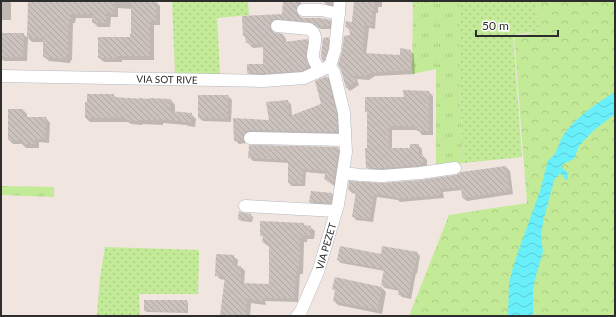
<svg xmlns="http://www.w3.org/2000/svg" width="616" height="317" viewBox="0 0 616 317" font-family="Lato,sans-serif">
	<defs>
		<pattern id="grass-tufts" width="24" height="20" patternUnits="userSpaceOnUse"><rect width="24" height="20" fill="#c3eb97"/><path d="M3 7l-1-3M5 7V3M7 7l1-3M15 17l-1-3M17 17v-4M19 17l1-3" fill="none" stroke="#a8ca82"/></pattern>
		<pattern id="forest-crowns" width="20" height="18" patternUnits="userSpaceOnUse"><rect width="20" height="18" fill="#c3eb97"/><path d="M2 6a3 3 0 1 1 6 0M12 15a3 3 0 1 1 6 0" fill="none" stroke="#a8ca82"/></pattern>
		<pattern id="garden-dots" width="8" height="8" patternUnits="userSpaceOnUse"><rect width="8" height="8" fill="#c3eb97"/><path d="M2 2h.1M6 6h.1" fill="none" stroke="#a8ca82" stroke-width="1.8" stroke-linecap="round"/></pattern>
		<pattern id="water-waves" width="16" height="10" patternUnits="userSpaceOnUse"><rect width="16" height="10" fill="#69effa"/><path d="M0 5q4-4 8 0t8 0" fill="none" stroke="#5bcdd7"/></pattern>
		<pattern id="building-back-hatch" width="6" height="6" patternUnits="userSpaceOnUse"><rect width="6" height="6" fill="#cbc2be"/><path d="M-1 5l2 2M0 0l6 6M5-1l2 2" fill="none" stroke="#afa7a4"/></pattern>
	</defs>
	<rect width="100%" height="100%" fill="#f0e5df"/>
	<g fill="url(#grass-tufts)">
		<polygon points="450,1 486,1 460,88 463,163 436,167 436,69 412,74 413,7"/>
		<polygon points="1,186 54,187 54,197 1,195"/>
	</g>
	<polygon fill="url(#forest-crowns)" points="536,1 615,1 615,316 409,316 449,215 527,203 514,37 539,31"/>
	<g fill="url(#garden-dots)">
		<polygon points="172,1 248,1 249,15 217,18 220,74 175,73"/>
		<polygon points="412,1 450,1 413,7"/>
		<polygon points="459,1 536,1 539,31 513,35 522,157 463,163 460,88"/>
		<polygon points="105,247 199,250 198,294 139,294 140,316 97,316 100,278"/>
	</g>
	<path fill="url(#water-waves)" d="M615 92V114L593 131 579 146 574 159 563 164 561 167 567 172 568 179 565 180 563 175 560 174 555 178 554 181 544 218 541 234 543 252 535 279 533 292V316H508L509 283 512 271 518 252 540 191 548 160C557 156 558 143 564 134 577 116 596 104 615 92Z"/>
	<g fill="#0003">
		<polygon points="1,1 9,1 11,3 11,20 1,20"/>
		<polygon points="29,1 150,1 156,2 160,6 160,25 154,25 154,60 122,60 122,62 104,62 99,58 131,38 132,35 132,9 118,8 118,17 111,17 110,27 98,27 93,22 93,18 76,18 75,23 73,23 72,60 71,60 70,63 49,61 44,57 44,42 32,42 28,38"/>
		<polygon points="284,1 301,1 301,9 299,14 300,18 330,21 334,24 333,29 321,29 314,25 282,22 273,29 273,33 283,35 286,39 286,42 307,40 311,44 309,61 312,71 306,74 251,76 248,73 264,65 264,47 253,48 247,42 246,38 244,36 243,17 283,15"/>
		<polygon points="324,1 337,1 336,8 328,6 324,2"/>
		<polygon points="355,1 382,1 382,7 378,7 378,13 376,13 375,29 369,28 366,55 401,56 410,51 414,54 415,74 375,76 369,80 357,79 359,85 350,91 346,87 351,36 350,30 346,27 352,23"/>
		<polygon points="1,34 23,34 28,38 27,61 4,61 1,58"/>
		<polygon points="328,38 332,42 328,65 324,60"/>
		<polygon points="327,77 331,80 335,99 334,100 336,101 340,119 341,136 246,142 246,143 239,144 235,140 234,119 271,122 287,101 291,104 292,116 322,104"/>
		<polygon points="429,92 433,96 433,135 422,135 418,130 392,130 392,149 411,149 418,145 422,149 422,155 427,160 427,169 371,171 367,167 368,149 368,113 366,111 405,98"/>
		<polygon points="113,95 117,98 171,100 175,105 175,112 191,114 196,119 195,127 188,126 187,125 163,123 163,125 143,124 142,125 131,124 128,122 90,122 86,118"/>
		<polygon points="228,96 232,100 231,122 203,121 199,118"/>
		<polygon points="23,110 27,114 27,118 46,118 50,123 49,143 39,142 39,148 26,148 22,144 13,144 9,140"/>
		<polygon points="338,148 341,152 336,187 329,182 326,174 306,172 305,186 292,186 289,183 289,163 253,161 249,157"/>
		<polygon points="506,167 510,171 513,194 467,201 463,198 462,190 443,192 444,198 400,202 398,200 377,197 373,222 356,220 353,216 356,194 352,193 349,190 382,184 421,181"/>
		<polygon points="332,194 336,198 335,207 314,206 310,202"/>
		<polygon points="251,215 253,217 252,222 241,221 240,219"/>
		<polygon points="303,224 305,226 310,227 315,231 314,239 307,239 307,242 304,242 303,274 300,274 299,289 298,302 265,301 266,305 251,303 250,316 221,316 225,280 220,279 216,275 233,256 238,260 237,267 241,267 245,271 244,284 270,285 270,246 268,246 263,242 264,238 261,235"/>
		<polygon points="417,253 420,256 417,274 416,273 411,299 402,297 399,294 400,291 385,288 382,285 385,271 341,263 338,260 382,255"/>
		<polygon points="382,288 386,292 382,314 338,305 334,301 336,291 333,289"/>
		<polygon points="187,301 188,303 188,313 147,312 145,311"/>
	</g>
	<g fill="url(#building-back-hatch)">
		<polygon points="28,1 114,1 114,13 106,13 106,23 92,23 92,14 71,14 71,19 69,19 68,56 66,56 66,59 43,57 43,38 27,38"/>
		<polygon points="131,1 156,1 156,21 150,21 150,56 118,56 118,58 98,58 98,37 130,37 130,34 131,34"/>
		<polygon points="283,1 298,1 298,5 296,10 296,13 299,16 303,18 320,18 331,20 330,26 317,26 310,22 278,19 274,19 271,21 270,25 270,29 273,32 283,34 283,42 308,39 306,57 309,67 302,71 263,73 247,73 247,64 263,64 263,44 249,45 249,42 246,43 245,36 243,36 242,16 282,14"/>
		<polygon points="354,1 375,1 375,10 373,10 372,26 365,25 363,53 400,55 400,48 411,50 411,70 371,73 366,76 354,76 356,82 346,88 341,70 338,65 342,51 344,36 350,35 349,27 345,27 346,21 352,22"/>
		<polygon points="1,33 24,33 23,57 1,57"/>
		<polygon points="329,37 328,48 324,61 323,61 321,56 323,38"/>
		<polygon points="327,76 332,95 329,97 332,97 337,114 337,132 250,130 247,131 244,134 243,137 243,140 234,141 233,118 269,120 266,102 288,100 290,116 321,104 315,81"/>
		<polygon points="403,90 429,91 429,131 417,131 417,126 389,126 389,148 410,148 410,144 419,144 419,154 423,154 423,165 382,168 366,168 365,148 367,148 367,112 365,112 365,97 404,97"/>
		<polygon points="87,94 114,94 114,97 139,99 139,98 149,99 149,98 171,99 170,111 192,113 191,122 182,122 182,121 158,119 158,120 138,120 138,121 125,120 125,117 85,118 85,102 87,102"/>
		<polygon points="198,95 228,95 228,119 198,118"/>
		<polygon points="8,109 23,109 23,117 46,117 45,139 35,139 35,144 21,144 21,141 8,140"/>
		<polygon points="249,145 338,147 338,152 333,185 324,179 326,171 303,169 302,184 288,183 288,160 248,158"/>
		<polygon points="506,166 510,191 462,198 461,187 440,189 441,195 396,199 396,197 374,194 370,219 352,217 356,191 348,190 349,181 382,183 421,180 456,175 459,174 461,172"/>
		<polygon points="311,191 332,193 331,203 309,202"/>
		<polygon points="239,211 244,213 251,214 251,220 238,220"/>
		<polygon points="260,221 304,223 304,225 311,226 310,236 303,235 303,238 300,238 299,270 297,270 295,284 295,298 262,298 262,301 247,299 246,316 220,316 225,276 215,276 216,254 234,255 233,265 241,266 241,283 269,284 269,243 262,242 263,236 260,236"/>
		<polygon points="340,246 381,254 382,246 418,252 414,271 413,271 408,296 398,295 399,289 381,285 384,269 337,260"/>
		<polygon points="335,277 382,287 378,310 333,301 335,290 332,289"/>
		<polygon points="144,300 187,300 187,312 144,311"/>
	</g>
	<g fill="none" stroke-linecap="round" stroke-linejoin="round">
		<defs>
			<g id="minor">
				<polyline points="303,10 321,10 339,14"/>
				<path d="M277 26 309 29C320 35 313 46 313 56 313 61 318 67 320 71"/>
				<path id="s1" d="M1 76 263 81 304 78 330 66"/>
				<polyline points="250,138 345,140"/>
				<polyline points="343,173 360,175 382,176 420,173 455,168"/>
				<polyline points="245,206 336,211"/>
				<path id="s2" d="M297 316 301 311 318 272 338 205 346 152 344 113 334 72 330 66 335 50 340 1"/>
			</g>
		</defs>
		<use href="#minor" stroke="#b3b8c2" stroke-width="13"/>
		<use href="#minor" stroke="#fff" stroke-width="12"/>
	</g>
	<g text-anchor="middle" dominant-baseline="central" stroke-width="3.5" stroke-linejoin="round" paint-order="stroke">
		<g font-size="10" fill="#2d2d2d" stroke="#fff">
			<text stroke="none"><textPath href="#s1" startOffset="166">VIA SOT RIVE</textPath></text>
			<text stroke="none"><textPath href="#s2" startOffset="76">VIA PEZET</textPath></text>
		</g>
	</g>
	<rect width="616" height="317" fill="none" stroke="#2d2d2d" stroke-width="4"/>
	<path d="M476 30v6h82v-6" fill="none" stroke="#2d2d2d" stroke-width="2"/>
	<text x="482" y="30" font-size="12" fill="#2d2d2d" stroke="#ffffff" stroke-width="3" paint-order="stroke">50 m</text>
</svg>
